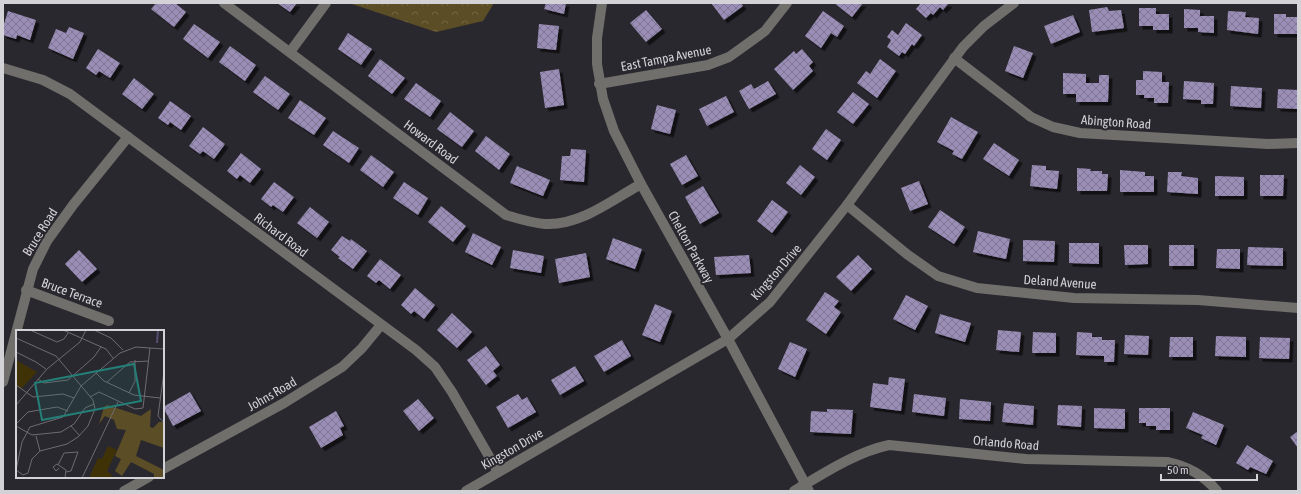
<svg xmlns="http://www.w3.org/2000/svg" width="1301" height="494" viewBox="0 0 1301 494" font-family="'Asap Condensed',sans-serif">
	<defs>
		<pattern id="forest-crowns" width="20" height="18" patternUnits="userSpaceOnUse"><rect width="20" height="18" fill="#5b4d25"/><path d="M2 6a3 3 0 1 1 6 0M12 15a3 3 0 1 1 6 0" fill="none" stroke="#726644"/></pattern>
		<pattern id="building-cross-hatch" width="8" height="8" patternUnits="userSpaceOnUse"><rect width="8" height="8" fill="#9a8eb7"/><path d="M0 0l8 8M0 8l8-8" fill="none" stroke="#7f7693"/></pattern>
		<filter id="shadow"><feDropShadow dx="3.5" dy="3.5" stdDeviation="0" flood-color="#0009"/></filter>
	</defs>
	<rect width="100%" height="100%" fill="#2a282f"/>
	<polygon fill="url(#forest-crowns)" points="349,3 494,3 483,21 436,32"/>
	<g fill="url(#building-cross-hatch)" filter="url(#shadow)">
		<polygon points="156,3 175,3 186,12 174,27 151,9"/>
		<polygon points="277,3 297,3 290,12"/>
		<polygon points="546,3 566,3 564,14 544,9"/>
		<polygon points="711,3 741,3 743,6 724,20"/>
		<polygon points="834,3 863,3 852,17"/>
		<polygon points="921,3 949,3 943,10 940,7 933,15 931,13 926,18 916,9"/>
		<polygon points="1107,7 1109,11 1121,10 1124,28 1092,32 1089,10"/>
		<polygon points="1139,8 1156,8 1156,14 1169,14 1169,30 1153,30 1153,26 1139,26"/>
		<polygon points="1184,9 1200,10 1200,16 1214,16 1214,33 1198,32 1198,28 1184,28"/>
		<polygon points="646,10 662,29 646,42 630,23"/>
		<polygon points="8,11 36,20 30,40 17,35 16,39 3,35 3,27"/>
		<polygon points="823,11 844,26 837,37 831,33 821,48 805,36"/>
		<polygon points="1228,11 1246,12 1245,17 1259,18 1258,34 1227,30"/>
		<polygon points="1274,14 1286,14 1286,17 1298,17 1298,34 1274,34"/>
		<polygon points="1073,15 1080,32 1051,44 1044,26"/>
		<polygon points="906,23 922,35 914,46 912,44 905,54 902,52 899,56 887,47 891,40 887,37 892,30 898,35"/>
		<polygon points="194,24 220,42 208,58 183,39"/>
		<polygon points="539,24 559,26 556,50 537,48"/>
		<polygon points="69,27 84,33 73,59 48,48 56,29 66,33"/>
		<polygon points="348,33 372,49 361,65 338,49"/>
		<polygon points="230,46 256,65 245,81 219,62"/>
		<polygon points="1014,46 1033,53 1023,78 1005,71"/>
		<polygon points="98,49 120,63 110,78 99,71 96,75 86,68"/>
		<polygon points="802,49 813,62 809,66 813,71 793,90 774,69 794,51 796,54"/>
		<polygon points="380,59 405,78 392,94 368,76"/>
		<polygon points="880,59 896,71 877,98 857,83 866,71 870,74"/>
		<polygon points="559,69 564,105 545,108 540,72"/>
		<polygon points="1143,71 1162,72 1162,82 1169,82 1168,103 1154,103 1154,98 1144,98 1144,95 1136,95 1136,80 1143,80"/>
		<polygon points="1063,73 1086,74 1086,83 1099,83 1099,75 1109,75 1108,102 1076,102 1076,94 1063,94"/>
		<polygon points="265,76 290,94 278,110 253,92"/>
		<polygon points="134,78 154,94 142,109 122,94"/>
		<polygon points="768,81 776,94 749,109 739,91 751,84 754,89"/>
		<polygon points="1184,81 1214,83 1213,104 1201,104 1201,100 1183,99"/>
		<polygon points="416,83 441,101 430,117 404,99"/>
		<polygon points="1231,86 1262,88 1261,108 1230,106"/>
		<polygon points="1278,89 1298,90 1298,109 1277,108"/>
		<polygon points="853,92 869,104 853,124 837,112"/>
		<polygon points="726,96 734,112 707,126 699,109"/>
		<polygon points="300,100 326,118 314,135 288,118"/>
		<polygon points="170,101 191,116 181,130 170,122 168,125 158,118"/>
		<polygon points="657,105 676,110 670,134 651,129"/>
		<polygon points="450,112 474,131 462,147 437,129"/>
		<polygon points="951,117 978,132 962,159 952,154 954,151 937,142"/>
		<polygon points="203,127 225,144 214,159 203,151 200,154 189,146"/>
		<polygon points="826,129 841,140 827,160 812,149"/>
		<polygon points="333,131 359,148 349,163 323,145"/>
		<polygon points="486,136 510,154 499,170 475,151"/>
		<polygon points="994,143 1019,160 1009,176 983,159"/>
		<polygon points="571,149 586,150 584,182 560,180 562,156 570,156"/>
		<polygon points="241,153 261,169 250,183 240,175 237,179 227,171"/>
		<polygon points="371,155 394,172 383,187 360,170"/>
		<polygon points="686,155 698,176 682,185 670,164"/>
		<polygon points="800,165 815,177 801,195 786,183"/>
		<polygon points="1032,165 1046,166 1046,170 1059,171 1057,189 1030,186"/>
		<polygon points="517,166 550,180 543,196 510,183"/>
		<polygon points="1077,168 1091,169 1090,171 1102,171 1102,174 1108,174 1107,191 1077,191"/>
		<polygon points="1120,170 1145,172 1145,176 1154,176 1154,192 1120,192"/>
		<polygon points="1168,172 1182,172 1181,176 1198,178 1198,194 1167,192"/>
		<polygon points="1260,175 1284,175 1283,196 1260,196"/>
		<polygon points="1215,176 1244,177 1244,196 1215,196"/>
		<polygon points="919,181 928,204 910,211 901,188"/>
		<polygon points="274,182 294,197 283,212 273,205 271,207 261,199"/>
		<polygon points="404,182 428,198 418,215 393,198"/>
		<polygon points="703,186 719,213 700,224 685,197"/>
		<polygon points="772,200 788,212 772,233 757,221"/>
		<polygon points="441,206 466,226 453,242 428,222"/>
		<polygon points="310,207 329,222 317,238 297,223"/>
		<polygon points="940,210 965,227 954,244 928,227"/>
		<polygon points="978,231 1010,239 1006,259 973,252"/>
		<polygon points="473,233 501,247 492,265 465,252"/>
		<polygon points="342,236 350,241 351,239 367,251 353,269 338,258 340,257 331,250"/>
		<polygon points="613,238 642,249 635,269 606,259"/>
		<polygon points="1023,240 1055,241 1054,262 1023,261"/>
		<polygon points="1069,243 1099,243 1099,264 1069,263"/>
		<polygon points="1124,245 1148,245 1148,264 1125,265"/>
		<rect x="1169" y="245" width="25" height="21"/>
		<polygon points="1248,247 1283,248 1283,266 1247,265"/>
		<polygon points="1217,249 1240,249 1240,269 1216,268"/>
		<polygon points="79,250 97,269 82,282 65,264"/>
		<polygon points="513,250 544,256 541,273 510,268"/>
		<polygon points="586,253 590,277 559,283 555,259"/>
		<polygon points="749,255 751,273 716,275 714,257"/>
		<polygon points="858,255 872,269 851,291 836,277"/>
		<polygon points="380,259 401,275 390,289 379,280 376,283 367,276"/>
		<polygon points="415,288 435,305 424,319 414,311 411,314 401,305"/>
		<polygon points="825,292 839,301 834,307 841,312 826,334 806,320"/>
		<polygon points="906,295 928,306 915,330 893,319"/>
		<polygon points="655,304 672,311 660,342 642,335"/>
		<polygon points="452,313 472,332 457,348 437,330"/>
		<polygon points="940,314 971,323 965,342 935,333"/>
		<polygon points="998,330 1021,332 1019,352 996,350"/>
		<polygon points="1033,332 1056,333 1056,353 1032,353"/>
		<polygon points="1077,332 1092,333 1092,337 1102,337 1102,340 1115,340 1114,362 1104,362 1104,356 1076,355"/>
		<polygon points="1125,335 1149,336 1148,355 1124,354"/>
		<polygon points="1216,336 1246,337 1246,357 1215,356"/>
		<polygon points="1170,337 1193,337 1193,357 1169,357"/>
		<polygon points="1260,337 1290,338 1289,359 1259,358"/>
		<polygon points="622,340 631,356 604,372 594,356"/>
		<polygon points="790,342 807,349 795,377 778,369"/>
		<polygon points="486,346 500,365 493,371 497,376 486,385 467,360"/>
		<polygon points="575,366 584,381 560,395 551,380"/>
		<polygon points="889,377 905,379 901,411 870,407 873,383 888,385"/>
		<polygon points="190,392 201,411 173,426 163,407"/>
		<polygon points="518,394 522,400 527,397 536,412 508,428 496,407"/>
		<polygon points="914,394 946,398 944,416 912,412"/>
		<polygon points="418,399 434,418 419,431 403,411"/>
		<polygon points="960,399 991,402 990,421 959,419"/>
		<polygon points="1004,403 1034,406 1033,425 1002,422"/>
		<polygon points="1058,405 1082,406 1081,427 1057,425"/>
		<polygon points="1094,408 1125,409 1125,429 1094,428"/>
		<polygon points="1139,408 1170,408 1170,430 1156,430 1156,426 1146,426 1146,423 1139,423"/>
		<polygon points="827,409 853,410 851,434 810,432 811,411 827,412"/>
		<polygon points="336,411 344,426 340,428 343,435 321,448 309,427"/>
		<polygon points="1193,412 1224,425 1216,445 1201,438 1203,435 1186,428"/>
		<polygon points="1298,431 1298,448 1290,437"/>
		<polygon points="1247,445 1273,461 1266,474 1250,467 1248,470 1236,463"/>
	</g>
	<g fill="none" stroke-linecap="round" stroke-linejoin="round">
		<g stroke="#706f6b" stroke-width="10">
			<path d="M224 3 506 215C519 219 532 223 545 224 580 226 612 200 641 184"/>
			<polyline points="602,3 597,38 597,64 603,99 614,131 641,184 728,339 809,491"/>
			<polyline points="290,52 326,3"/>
			<polyline points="954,58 1031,117 1053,127 1080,133 1268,144 1298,143"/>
			<polyline points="3,68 43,80 70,94 416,350 435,367 452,392 498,472"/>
			<polyline points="599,84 708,65 729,57 765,31 787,3"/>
			<polyline points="847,205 908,255 938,276 977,288 1074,298 1198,300 1298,308"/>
			<polyline points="26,290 109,321"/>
			<polyline points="3,382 33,269 47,241 73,205 128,137"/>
			<polyline points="163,469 284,403 342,367 362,348 381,325"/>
			<polyline points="124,491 149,477"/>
			<polyline points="466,491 728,339 770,302 847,205 963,47 984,26 1014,3"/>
			<path d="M794 491C824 473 856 452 889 445L1026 459 1167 462C1187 466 1204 475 1217 491"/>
		</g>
	</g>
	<g text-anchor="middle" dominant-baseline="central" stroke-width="4" stroke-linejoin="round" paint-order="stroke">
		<g font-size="13" fill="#d3d2d6" stroke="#2a282f">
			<text transform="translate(666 58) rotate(-11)">East Tampa Avenue</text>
			<text transform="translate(1116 122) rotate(4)">Abington Road</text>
			<text transform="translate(431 142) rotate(37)">Howard Road</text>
			<text transform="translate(40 232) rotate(-58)">Bruce Road</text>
			<text transform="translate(281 235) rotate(37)">Richard Road</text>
			<text transform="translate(691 247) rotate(61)">Chelton Parkway</text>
			<text transform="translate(776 272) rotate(-49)">Kingston Drive</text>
			<text transform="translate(1060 282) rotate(4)">Deland Avenue</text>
			<text transform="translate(72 293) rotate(20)">Bruce Terrace</text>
			<text transform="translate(272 394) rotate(-30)">Johns Road</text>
			<text transform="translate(1006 443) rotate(5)">Orlando Road</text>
			<text transform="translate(512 449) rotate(-30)">Kingston Drive</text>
		</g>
	</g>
	<g transform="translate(16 330)">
		<rect width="148" height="148" fill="#2a282f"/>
		<path d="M91 75 125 86 135 79 134 97 137 98 143 92H148V118L125 110 120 126 148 140V148H138V144L115 132 106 146 99 141 105 129 99 126 110 100 101 99 98 90 89 86 83 94 88 77Z" fill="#5b4d25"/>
		<path d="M0 30 21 42 5 59 0 55ZM92 116 101 120 91 141 96 145 94 148H73L82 128 86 129Z" fill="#3f3207"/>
		<path fill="none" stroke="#574c71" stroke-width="2" d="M141 13 142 0"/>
		<path fill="none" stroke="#6e6c72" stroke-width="1" d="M14 0 41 12 48 9 52 3M47 0 90 19 97 28M78 0 95 8 107 20M0 8 40 26 77 70 79 79 72 96 62 107 51 114 24 121 16 129 12 143 7 145 0 140M0 22 20 32 30 39M148 42 142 86 148 93M80 43 88 51 118 65 144 68M22 49 28 53 52 50 78 27 85 17M91 52 114 32 133 31M0 55 17 67 47 64 58 68M113 63 119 51V30M74 67 83 62 119 79 127 78 134 18M0 75 31 39 64 12 70 0M0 94 12 82 41 77 52 81M0 96 16 105 45 102 58 94 69 78 78 74M55 96 64 106M20 106 24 121M42 135 48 123 62 122 55 141 50 142M43 138 40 141 37 137 41 134 50 140 49 148M0 140 6 112 14 97 47 87 65 56 104 23 120 17 148 19M66 148 102 72"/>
		<path fill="#237f78" fill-opacity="0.15" stroke="#237f78" stroke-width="2" d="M118 34 125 71 26 90 19 53Z"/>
		<rect width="148" height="148" fill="none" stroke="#d3d2d6" stroke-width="2"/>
	</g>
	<rect width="1301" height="494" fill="none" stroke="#d3d2d6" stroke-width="8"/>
	<path d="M1161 474v6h96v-6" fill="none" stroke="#d3d2d6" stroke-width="2"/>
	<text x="1167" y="474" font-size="12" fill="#d3d2d6" stroke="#2a282f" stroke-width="3" paint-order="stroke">50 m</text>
</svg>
